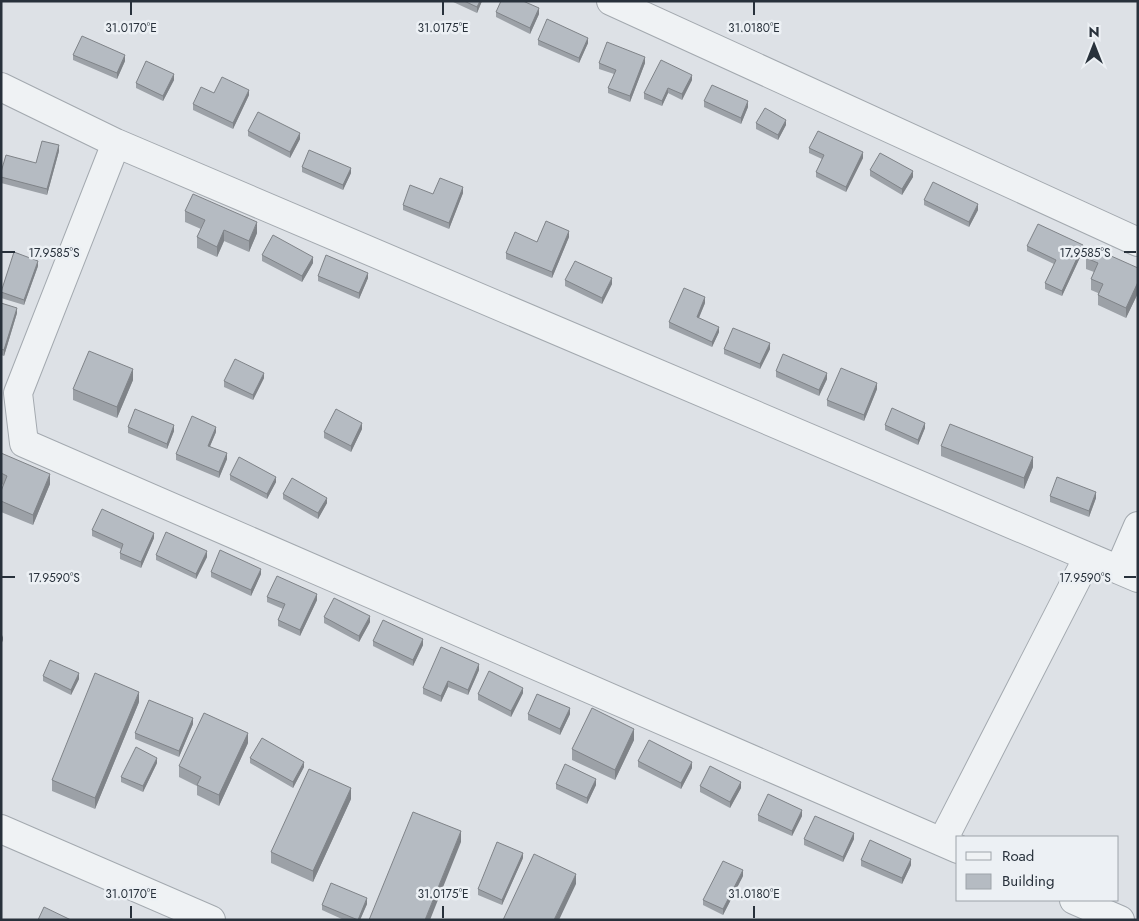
<svg xmlns="http://www.w3.org/2000/svg" width="1139" height="921" viewBox="0 0 1139 921" font-family="Jost,sans-serif">
<style>
.lines{fill:none;stroke-linecap:round;stroke-linejoin:round}
.minor-casing{stroke:#a3a9af;stroke-width:30}
.minor{stroke:#eff2f4;stroke-width:28}
.wall{fill:#9ca1a7}
.shaded-wall{fill:#7f8388}
.building{fill:#b5bbc2;stroke:#7f8388}
.ticks{fill:none;stroke:#28313b;stroke-width:2}
.ticks-label{font-size:12px;text-anchor:middle;fill:#28313b;stroke:#ecf0f4;stroke-width:5;stroke-linejoin:round;paint-order:stroke}
</style>
<rect width="100%" height="100%" fill="#dde1e6"/>
<g class="lines">
<g class="minor-casing">
<path id="minor" d="M611,1l527,241
M1,87l115,56 1022,435
M116,143l-98,250 6,50 934,406
M1119,570l19,-44
M1,829l210,91
M942,842l146,-285
M1074,900l46,20"/>
</g>
<use href="#minor" class="minor"/>
</g>
<path class="wall" d="M451,1h31l-5,12z
M496,12l43,2 -9,20 -34,-17z
M538,40l50,3 -9,20 -41,-18z
M73,55l52,6 -8,18 -44,-19z
M599,63h46l-15,39 -22,-9v-5l6,-14 -15,-5z
M174,80l-11,21 -27,-13v-5z
M692,80l-10,20 -14,-7 -6,13 -18,-7v-6z
M214,93l35,2 -16,34 -40,-19v-6z
M704,101l44,6 -7,17 -37,-17z
M756,123l30,2 -8,15 -22,-11z
M248,131l52,8 -10,19 -42,-22z
M809,148l54,10 -17,34 -30,-15v-5l6,-13 -13,-6z
M59,151l-12,44 -46,-12v-11l35,-9z
M302,167l49,6 -8,17 -41,-18z
M870,170l43,7 -11,18 -32,-19z
M463,193l-14,36 -46,-19v-5l30,-11z
M924,200l54,10 -9,17 -45,-22z
M185,211l72,22 -8,19 -25,-11 -7,16 -20,-9v-11l4,-8 -16,-7z
M569,237l-17,41 -46,-19v-6l31,-11z
M1027,246l56,5 -21,45 -17,-7v-6l9,-19 -27,-13z
M262,255l51,8 -11,19 -40,-21z
M1086,258l52,10v25l-12,25 -28,-13v-12l-7,-3v-11l3,-7 -8,-3z
M38,266l-14,39 -23,-7v-8z
M318,276l50,2 -9,21 -41,-18z
M565,280l47,4 -10,20 -37,-18z
M1,303l16,10 -13,43 -3,-1z
M705,303l-6,15 20,14 -7,15 -43,-19v-6z
M724,349h46l-10,20 -36,-15z
M776,371l51,8 -8,17 -43,-19z
M264,378l-11,22 -29,-13v-6z
M133,380l-16,38 -44,-18v-11z
M877,389l-13,32 -37,-15v-6z
M885,425l40,3 -7,17 -33,-15z
M128,427l46,4 -7,18 -39,-16z
M362,429l-11,23 -27,-14v-6z
M216,432l-6,14 17,13 -8,19 -43,-18v-6z
M941,446l92,21 -9,22 -83,-33z
M1,453l49,31 -17,41 -32,-13v-21l3,-6 -3,-1z
M230,475l46,7 -9,17 -37,-19z
M283,494l44,9 -9,16 -35,-20z
M1050,496l46,2 -7,19 -39,-15z
M92,530l62,8 -13,30 -21,-9v-6l1,-4 -29,-13z
M156,555l51,2 -11,22 -40,-19z
M211,572l50,2 -10,22 -40,-19z
M267,597l50,3 -17,36 -22,-10v-6l5,-11 -16,-7z
M324,617l46,5 -11,20 -35,-19z
M373,641l50,4 -10,21 -40,-20z
M479,670l-11,25 -20,-8 -7,15 -18,-8v-6z
M43,676l36,3 -8,16 -28,-14z
M523,693l-12,24 -33,-17v-6z
M139,702l-44,107 -43,-18v-11z
M528,714h42l-10,21 -32,-15z
M193,724l-14,33 -44,-18v-6z
M634,740l-19,40 -43,-20v-11z
M248,743l-29,63 -22,-11v-9l-18,-9v-11z
M250,758l54,9 -11,21 -43,-25z
M638,761l54,7 -11,21 -43,-22z
M157,763l-14,29 -22,-10v-5z
M556,784l40,1 -9,19 -31,-15z
M700,786l41,2 -11,20 -30,-16z
M351,799l-38,83 -42,-19v-11z
M758,815l44,1 -10,20 -34,-15z
M804,839h50l-11,23 -39,-17z
M523,858l-21,47 -24,-10v-6z
M861,860l50,5 -9,19 -41,-18z
M743,876l-20,39 -20,-10v-5z
M367,904l-7,16h-16l-22,-10v-5z"/>
<path class="shaded-wall" d="M480,1h2l-5,12v-6z
M539,8v6l-9,20v-6z
M588,38v5l-9,20v-5z
M125,55v6l-8,18v-6z
M645,57v6l-15,39v-6z
M174,74v6l-11,21v-5z
M692,75v5l-10,20v-6z
M668,88v5l-6,13v-5z
M249,90v5l-16,34v-6z
M748,101v6l-7,17v-6z
M786,120v5l-8,15v-5z
M300,133v6l-10,19v-6z
M59,145v6l-12,44v-6z
M863,152v6l-17,34v-5z
M351,168v5l-8,17v-5z
M913,171v6l-11,18v-6z
M463,187v6l-14,36v-6z
M978,204v6l-9,17v-5z
M257,222v11l-8,19v-11z
M224,230v11l-7,16v-10z
M569,231v6l-17,41v-6z
M1083,245v6l-21,45v-5z
M313,257v6l-11,19v-6z
M38,261v5l-14,39v-5z
M368,273v5l-9,21v-6z
M612,278v6l-10,20v-6z
M1138,282v11l-12,25v-10z
M705,297v6l-8,19v-5z
M17,308v5l-13,43v-6z
M719,327v5l-7,15v-5z
M770,343v6l-10,20v-5z
M133,369v11l-16,38v-11z
M264,373v5l-11,22v-5z
M827,373v6l-8,17v-6z
M877,383v6l-13,32v-6z
M362,423v6l-11,23v-6z
M925,423v5l-7,17v-5z
M174,425v6l-7,18v-5z
M216,427v5l-8,19v-5z
M227,453v6l-8,19v-6z
M1033,457v10l-9,22v-11z
M50,474v10l-17,41v-10z
M276,477v5l-9,17v-5z
M1096,492v6l-7,19v-6z
M327,498v5l-9,16v-6z
M154,533v5l-13,30v-6z
M207,551v6l-11,22v-5z
M261,569v5l-10,22v-6z
M317,594v6l-17,36v-6z
M370,616v6l-11,20v-6z
M3,635v5l-2,5v-5z
M423,639v6l-10,21v-6z
M479,664v6l-11,25v-5z
M79,673v6l-8,16v-5z
M448,681v6l-7,15v-6z
M523,688v5l-12,24v-6z
M139,692v10l-44,107v-11z
M570,708v6l-10,21v-6z
M193,718v6l-14,33v-6z
M634,729v11l-19,40v-10z
M248,733v10l-29,63v-11z
M157,758v5l-14,29v-6z
M304,762v5l-11,21v-6z
M692,762v6l-11,21v-6z
M596,779v6l-9,19v-6z
M741,782v6l-11,20v-6z
M351,788v11l-38,83v-11z
M802,810v6l-10,20v-5z
M461,831v11l-31,78h-5z
M854,833v6l-11,23v-5z
M523,853v5l-21,47v-5z
M911,859v6l-9,19v-6z
M743,870v6l-20,39v-6z
M576,874v10l-17,36h-5z
M367,898v6l-7,16h-2z"/>
<path class="building" d="M464,1h16l-3,6z
M501,1h22l16,7 -9,20 -34,-16z
M547,19l41,19 -9,20 -41,-18z
M82,36l43,19 -8,18 -44,-18z
M607,42l38,15 -15,39 -22,-8 8,-18 -17,-7z
M661,60l31,15 -10,19 -14,-6 -6,13 -18,-8z
M146,61l28,13 -11,22 -27,-13z
M222,77l27,13 -16,33 -40,-19 8,-17 13,6z
M712,85l36,16 -7,17 -37,-17z
M765,108l21,12 -8,15 -22,-12z
M258,112l42,21 -10,19 -42,-21z
M818,131l45,21 -17,35 -30,-15 8,-17 -15,-7z
M42,141l17,4 -12,44 -46,-12v-5l5,-17 30,8z
M309,150l42,18 -8,17 -41,-18z
M880,153l33,18 -11,18 -32,-19z
M440,178l23,9 -14,36 -46,-18 7,-20 23,9z
M933,182l45,22 -9,18 -45,-22z
M193,194l64,28 -8,19 -25,-11 -7,17 -20,-10 8,-17 -20,-9z
M546,221l23,10 -17,41 -46,-19 9,-21 22,10z
M1038,224l45,21 -21,46 -17,-8 11,-23 -29,-14z
M273,235l40,22 -11,19 -40,-21z
M1091,247l47,21v14l-12,26 -28,-13 5,-11 -12,-5 7,-16 -12,-5z
M14,252l24,9 -14,39 -23,-8z
M326,255l42,18 -9,20 -41,-17z
M575,261l37,17 -10,20 -37,-18z
M684,288l21,9 -8,20 22,10 -7,15 -43,-20z
M1,303l16,5 -13,42 -3,-1z
M733,328l37,15 -10,21 -36,-15z
M89,351l44,18 -16,38 -44,-18z
M783,354l44,19 -8,17 -43,-19z
M235,359l29,14 -11,22 -29,-14z
M841,368l36,15 -13,32 -37,-15z
M892,408l33,15 -7,17 -33,-15z
M135,409l39,16 -7,19 -39,-17z
M336,409l26,14 -11,23 -27,-14z
M192,416l24,11 -8,19 19,7 -8,19 -43,-18z
M950,424l83,33 -9,21 -83,-32z
M1,453l49,21 -17,41 -32,-14v-10l6,-15 -6,-3z
M239,457l37,20 -9,17 -37,-19z
M1057,477l39,15 -7,19 -39,-15z
M292,478l35,20 -9,15 -35,-19z
M102,509l52,24 -13,29 -21,-9 3,-9 -31,-14z
M166,532l41,19 -11,23 -40,-19z
M220,550l41,19 -10,21 -40,-18z
M277,576l40,18 -17,36 -22,-10 7,-16 -18,-7z
M334,598l36,18 -11,20 -35,-19z
M383,620l40,19 -10,21 -40,-19z
M441,647l38,17 -11,26 -20,-9 -7,15 -18,-8z
M50,660l29,13 -8,17 -28,-14z
M489,671l34,17 -12,23 -33,-17z
M95,673l44,19 -44,106 -43,-18z
M537,694l33,14 -10,21 -32,-15z
M149,700l44,18 -14,33 -44,-18z
M592,708l42,21 -19,41 -43,-21z
M204,713l44,20 -29,62 -22,-10 4,-8 -22,-11z
M262,738l42,24 -11,20 -43,-24z
M649,740l43,22 -11,21 -43,-22z
M136,747l21,11 -14,28 -22,-9z
M565,764l31,15 -9,19 -31,-14z
M710,766l31,16 -11,20 -30,-16z
M309,769l42,19 -38,83 -42,-19z
M768,794l34,16 -10,21 -34,-16z
M413,812l48,19 -36,89h-56z
M815,816l39,17 -11,24 -39,-18z
M870,840l41,19 -9,19 -41,-18z
M497,842l26,11 -21,47 -24,-11z
M534,854l42,20 -22,46h-51z
M723,861l20,9 -20,39 -20,-9z
M331,883l36,15 -9,22 -36,-15z
M44,907l27,13h-33z"/>
<path class="ticks" d="M131,2v13M443,2v13M754,2v13M2,252h13M1124,252h12M2,577h13M1124,577h12M131,906v12M443,906v12M754,906v12"/>
<g class="ticks-label">
<text x="131" y="32">31.0170°E</text>
<text x="443" y="32">31.0175°E</text>
<text x="754" y="32">31.0180°E</text>
<text x="54" y="257">17.9585°S</text>
<text x="1085" y="257">17.9585°S</text>
<text x="54" y="582">17.9590°S</text>
<text x="1085" y="582">17.9590°S</text>
<text x="131" y="898">31.0170°E</text>
<text x="443" y="898">31.0175°E</text>
<text x="754" y="898">31.0180°E</text>
</g>
<rect width="1139" height="921" fill="none" stroke="#28313b" stroke-width="5"/>
<rect x="956" y="836" width="162" height="65" fill="#ecf0f4" stroke="#9ea4aa"/>
<rect x="966" y="852" width="25" height="8" fill="#eff2f4" stroke="#9ea4aa"/>
<text x="1002" y="861" font-size="15" fill="#28313b">Road</text>
<rect x="966" y="874" width="25" height="15" fill="#b5bbc2" stroke="#9ea4aa"/>
<text x="1002" y="886" font-size="15" fill="#28313b">Building</text>
<g transform="translate(1094 45)" stroke="#ecf0f4" stroke-width="4" paint-order="stroke">
<path d="M0-4L9 19L0 12L-9 19Z" fill="#28313b"/>
<text y="-8" font-size="14" font-weight="bold" text-anchor="middle" fill="#28313b">N</text>
</g>
</svg>
